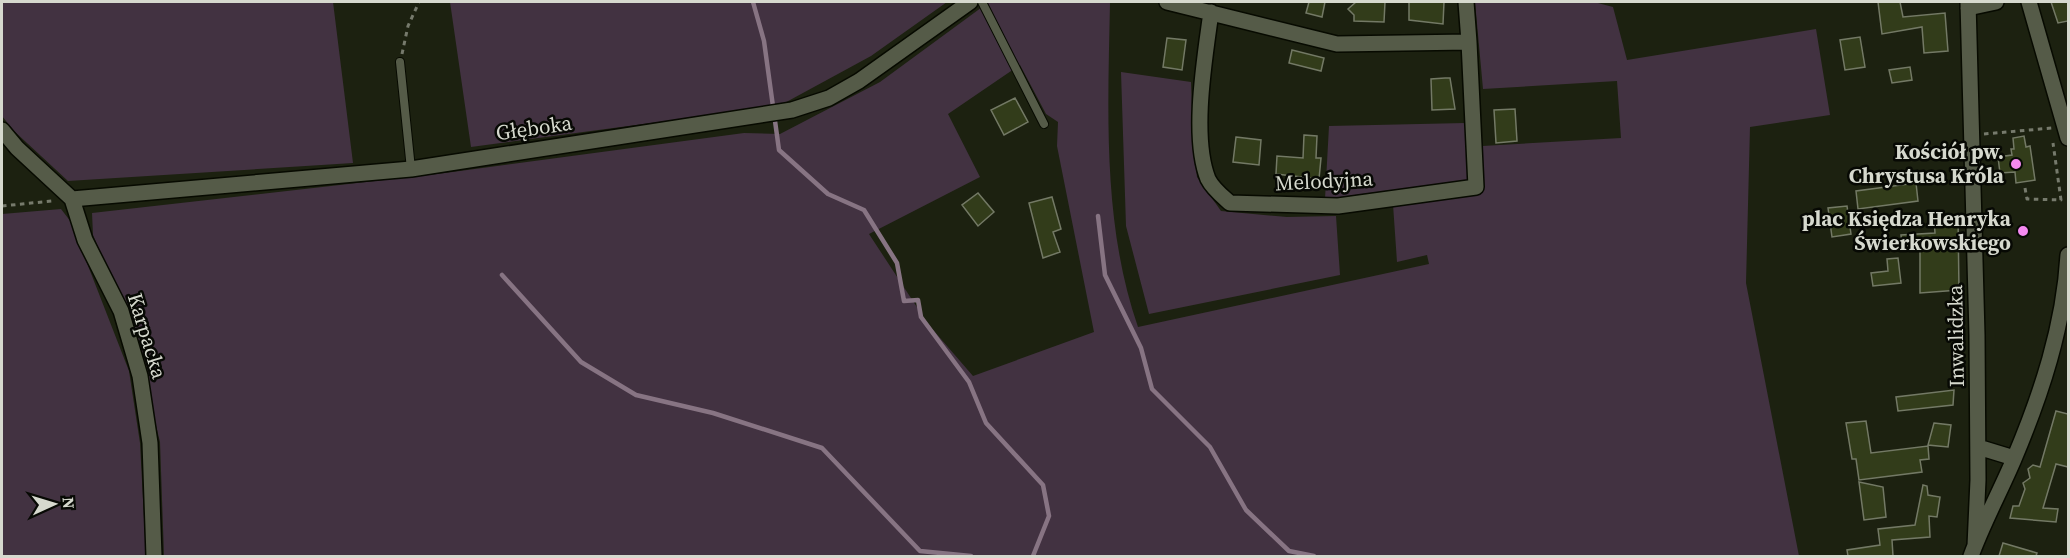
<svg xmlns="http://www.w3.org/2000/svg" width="2070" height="558" viewBox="0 0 2070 558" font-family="'Source Serif 4',serif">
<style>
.green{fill:#423241;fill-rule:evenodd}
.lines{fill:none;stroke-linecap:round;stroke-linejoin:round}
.stream{stroke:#877483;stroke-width:4.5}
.building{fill:#323c1a;stroke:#737965;stroke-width:1.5}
.service-casing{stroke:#070a00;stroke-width:10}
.minor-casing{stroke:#070a00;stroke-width:18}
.path{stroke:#767a6c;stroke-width:3;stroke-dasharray:4.5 4.5;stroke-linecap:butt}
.service{stroke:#555b48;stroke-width:8}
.minor{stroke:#555b48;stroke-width:15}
.poi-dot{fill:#f489f0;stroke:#070904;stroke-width:2}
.labels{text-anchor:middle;stroke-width:5;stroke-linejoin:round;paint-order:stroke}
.street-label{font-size:21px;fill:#d6d9ce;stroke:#070904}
.poi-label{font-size:21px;font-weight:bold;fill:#d6d9ce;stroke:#070904;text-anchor:end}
</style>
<rect width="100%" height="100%" fill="#1c2110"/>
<path class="green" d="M2,2h331l20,161 -285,18 -54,-50 -12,-15z
M450,2h497l-76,54 -92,50 -308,41z
M989,2h121c-2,108 -8,221 28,325l291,-63 -2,-9 -30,7 -5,-72 -67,9 4,-73 136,-3v24l156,-9 -4,-57 -134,8 -8,-87h119l19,5 14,53 189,-31 14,86 -80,12 -4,156 53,273h-1635l-4,-114 -29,-118 -38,-89 -1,-22 353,-40 299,-40 36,1 100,-52zM1020,65l26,49 12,8 -1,24 37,186 -121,44 -45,-52 -59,-90 111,-57 -32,-63z
M1121,72l70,10 2,60 4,35 24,34 66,6 49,-1 4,59 -191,39 -23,-88z
M61,209l10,13 58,149 11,72 6,113h-144v-342z"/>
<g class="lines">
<path class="stream" d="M753,2l11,39 15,109 49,44 36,16 33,53 7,38 14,-1 3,17 48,65 17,41 57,62 6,31 -16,40
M1098,216l7,59 36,73 11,41 58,58 36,63 43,41 25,5
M502,275l79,87 55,33 77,18 109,35 98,103 51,5"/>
</g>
<path class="building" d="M1309,2h16l-3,15 -16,-4z
M1356,2h29l-1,20 -30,-1v-6l-6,-6z
M1409,2h35l-1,22 -34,-4z
M1878,2h22l3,15 42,-4 3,38 -24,2 -2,-26 -40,7z
M2051,2h17v19l-10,2z
M1860,37l5,30 -20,3 -5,-30z
M1167,38l19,2 -4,30 -19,-3z
M1292,50l32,8 -3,13 -32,-8z
M1910,67l2,13 -20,3 -3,-13z
M1445,78h5l5,31 -23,1 -1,-31z
M1015,98l13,24 -24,13 -13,-25z
M1515,109l2,32 -21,2 -2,-33z
M1304,135l13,1 -1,22h5l-2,21 -43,-5 1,-18 26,2z
M2024,136l2,11 4,-1 5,34 -19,3 -1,-11 -15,1 -2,-16 14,-2 -1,-6h3l-1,-11z
M1236,137l25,3 -2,25 -26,-3z
M1916,183l2,18 -60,8 -2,-18z
M978,193l16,19 -16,14 -16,-21z
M1052,197l9,32 -8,3 7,20 -17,6 -14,-55z
M1847,206l4,28 -19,3 -4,-29z
M1958,217l1,73 -39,3v-48l-18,1 -1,-11 34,-2 -1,-14z
M1898,258l3,25 -28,3 -2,-13 17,-2 -1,-12z
M1954,390l-1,15 -55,6 -2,-14z
M2056,411l12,3v53l-12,-3 -13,44 15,1 -2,13 -46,-4 3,-12h6l6,-17 -2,-6 7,-5 -2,-9 5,-4 7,2z
M1866,421l5,32 57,-7 1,13 -9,1 2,12 -63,8 -3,-21h-4l-6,-36z
M1934,423l17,2 -3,22 -20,-2z
M1859,482l24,5 3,30 -22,3z
M1923,485l4,1 1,9 12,2 -3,20 -8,-1 1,21 -38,3 1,16h-45l-1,-6 33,-5 -2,-16 37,-4z
M2003,543l34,10 -1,3h-37z"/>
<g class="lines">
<g class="service-casing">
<path id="service" d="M982,2l62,122
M400,62l11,107"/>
</g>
<g class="minor-casing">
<path id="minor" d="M1167,2l170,42 132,-2 7,145 -138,19 -108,-3c-8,-7 -17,-14 -22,-24 -17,-43 -3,-122 3,-167
M1466,2l3,40
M1968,2l9,333 1,145 -3,66
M2029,2l39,136
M1968,8l28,-6
M2,130l15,18 55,51 13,41 36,71 19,65 10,67 4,113
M72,199l339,-30 381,-59 37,-12 30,-17 111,-79
M1978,447l36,11
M1971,556c12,-33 29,-64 43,-97 27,-64 50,-133 54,-204"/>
</g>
<path class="path" d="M402,54l6,-28 11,-24
M1984,134l68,-6
M2025,188l2,11 34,1 -8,-57
M2,206l50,-5"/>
<use href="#service" class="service"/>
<use href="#minor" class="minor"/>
</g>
<g class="poi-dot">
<circle cx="2016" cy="164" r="6"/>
<circle cx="2023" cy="231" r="6"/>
</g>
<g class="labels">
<g class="street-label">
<text transform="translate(534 128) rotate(-8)" y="7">Głęboka</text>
<text transform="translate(1324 181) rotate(-3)" y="7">Melodyjna</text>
<text transform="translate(147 336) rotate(73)" y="7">Karpacka</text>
<text transform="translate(1956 336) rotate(-91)" y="7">Inwalidzka</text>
</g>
<g class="poi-label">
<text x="2004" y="159">Kościół pw.<tspan x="2004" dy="24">Chrystusa Króla</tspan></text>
<text x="2011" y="226">plac Księdza Henryka<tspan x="2011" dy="24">Świerkowskiego</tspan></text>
</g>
</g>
<rect width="2070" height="558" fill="none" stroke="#d6d9ce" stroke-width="6"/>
<g transform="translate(54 504) rotate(86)" stroke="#070904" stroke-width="4.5" paint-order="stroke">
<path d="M0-4.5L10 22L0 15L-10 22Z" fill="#d6d9ce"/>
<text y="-9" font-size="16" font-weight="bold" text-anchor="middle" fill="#d6d9ce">N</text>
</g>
</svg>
